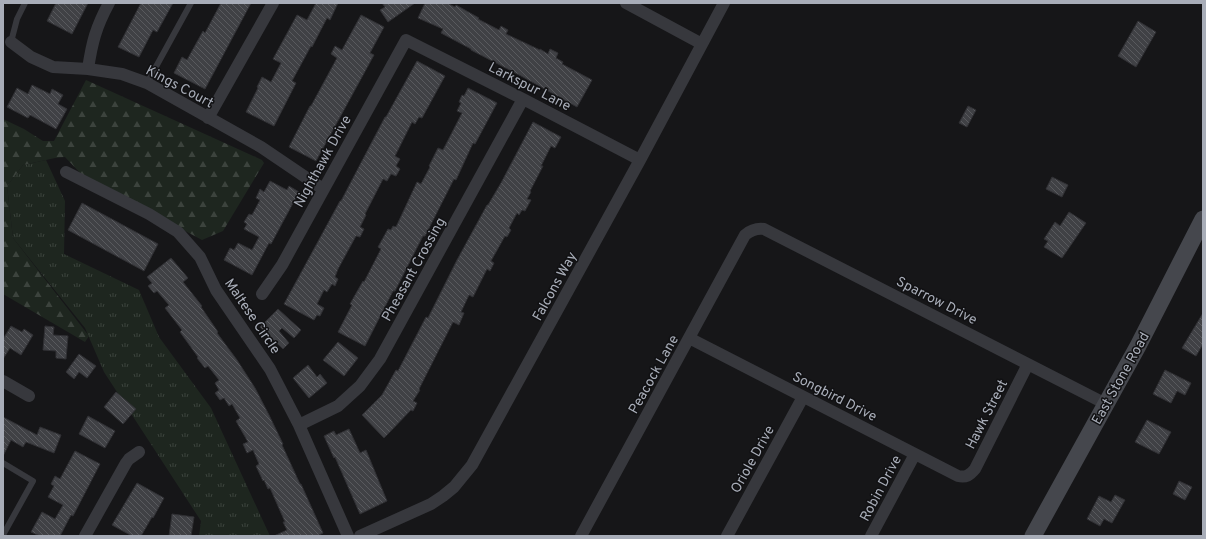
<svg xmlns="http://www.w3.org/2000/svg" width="1206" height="539" viewBox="0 0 1206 539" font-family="Overpass,sans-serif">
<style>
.grass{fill:url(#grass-tufts)}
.forest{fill:url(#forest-firs)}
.building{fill:url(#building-back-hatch);stroke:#303034}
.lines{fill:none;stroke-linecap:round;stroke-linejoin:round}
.lane{stroke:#37383d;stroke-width:6}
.street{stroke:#37383d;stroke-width:12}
.secondary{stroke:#45474d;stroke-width:17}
.labels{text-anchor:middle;stroke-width:3;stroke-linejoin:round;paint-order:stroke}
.street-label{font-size:14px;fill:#a8adb8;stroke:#111113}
</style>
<defs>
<pattern id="grass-tufts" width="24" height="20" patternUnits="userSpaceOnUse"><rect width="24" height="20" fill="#1e261f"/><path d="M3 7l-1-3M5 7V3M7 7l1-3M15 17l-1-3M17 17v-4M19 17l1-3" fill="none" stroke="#3c433d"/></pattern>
<pattern id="forest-firs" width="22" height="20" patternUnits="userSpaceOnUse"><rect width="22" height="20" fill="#1e261f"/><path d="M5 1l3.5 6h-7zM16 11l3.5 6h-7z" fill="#3c433d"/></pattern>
<pattern id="building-back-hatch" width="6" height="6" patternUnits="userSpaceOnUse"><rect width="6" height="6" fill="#404145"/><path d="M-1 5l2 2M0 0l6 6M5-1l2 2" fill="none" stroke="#595a5e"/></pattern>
</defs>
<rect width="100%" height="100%" fill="#161618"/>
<path class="grass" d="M46,160l19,41 -1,53 75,36 20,47 52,71 59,128h-71l2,-15 -97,-149 -19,-44 -72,-90 -6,-52 16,-21z"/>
<path class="forest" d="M86,80l176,80 2,3 -41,68 -21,9 -119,-64 -18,-19 -10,1 -32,7 -16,21 6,52 76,98 -4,6 -82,-48v-175l21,10 19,12h11z"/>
<path class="building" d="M56,3h32l-16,31 -25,-13z
M141,3h32l-16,29 -4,-2 -14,27 -21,-10z
M221,3h30l-46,86 -31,-16 8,-16 5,3 16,-29 2,2z
M316,3h22l-8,17 -3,-2 -15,29 -1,-1 -19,35 4,2 -22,43 -28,-14 12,-24 -1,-1 5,-10 9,5 10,-19 -8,-4 24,-44 10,5z
M382,3h33l-27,19 -8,-12 5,-3z
M425,3h22l8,4 1,-2 23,13 -1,1 21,11 2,-4 7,4 -2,4 34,16v-1l8,5 2,-5 8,4 -2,5 7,4 -1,2 30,16 -15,27 -54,-30 -52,-27v-1l-30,-16 2,-4 -25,-11z
M361,15l23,12 -14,26 4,2 -58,106 -27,-14 21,-41h1l26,-48 -6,-4 4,-8 7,4z
M1138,21l18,11 -20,35 -18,-11z
M417,61l28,15 -23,42 -3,-1 -4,7 -3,-2 -17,34 5,3 -4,7 4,3 -4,7 -5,-2 -4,7 -4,-2 -18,35 1,1 -6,12 4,2 -4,8 -4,-1 -18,33 -3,8 3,2 -3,7 -3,-2 -5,8 -3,-2 -7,14 7,4 -4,8 -3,-1 -3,5 -30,-16 56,-103h1l44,-84h1z
M32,85l18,9 2,-5 11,6 -5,9 9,5 -11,20 -26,-14 -2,3 -21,-11 10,-19 11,6z
M468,88l29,15 -22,41 -2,-1 -17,37 -2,-1 -29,57h-2l-28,55h-2l-28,55 -27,-14 14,-27 -2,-1 13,-23 1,1 17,-33 -3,-2 10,-18 3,1 2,-4 3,1 21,-45 4,2 9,-17 -1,-1 9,-18 5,2 19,-37 -5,-2 4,-8 -2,-1 3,-7 2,1z
M968,106l8,4 -9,17 -8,-4z
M533,122l28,15 -6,11 -4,-2 -10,20h2l-13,25 1,1 -4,7 4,1 -6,11 -3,-1 -3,5 -2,-2 -8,15 2,2 -4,7 -2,-1 -14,25 3,2 -4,8 -3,-2 -14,28 -4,-2 -8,17 3,1 -5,12 -6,-3 -34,67 1,1 -7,11 4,2 -4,8 -2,-1 -27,28 -22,-23 20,-20 14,-25 2,1 28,-54 2,1 29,-58 30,-55h1l13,-22z
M1052,177l16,8 -6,12 -16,-8z
M270,181l17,9 2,-4 10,6 -28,52 -2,-1 -17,32 -28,-15 6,-12 4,2 4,-7 14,7 7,-13 -15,-8 3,-5 -3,-2 5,-8 3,1 8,-15 -4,-2 4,-9 4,3z
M82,203l76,41 -14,27 -76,-41z
M1069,212l17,11 -24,35 -18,-11 4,-6 -4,-2 11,-17 5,4z
M171,258l17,20 -5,4 19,24 -1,1 17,25 -1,1 20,27 18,28 14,27 14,29 -1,1 18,39h1l22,49 -6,3h-43l13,-6 -4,-8h2l-15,-34 -2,1 -4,-9 -1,1 -7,-15 3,-2 -6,-14 -6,3 -4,-9 5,-2 -12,-21 4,-3 -8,-14 -3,2 -5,-8 -4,2 -5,-7 4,-3 -4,-7 4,-3 -11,-14 -3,2 -8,-10 1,-1 -18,-25 2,-2 -17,-22 4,-3 -12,-14 -3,2 -6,-7 4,-3 -5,-6z
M278,309l23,21 -7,8 -12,-10 -3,3 10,12 -6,6 -23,-22z
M1203,313v31l-7,12 -14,-8z
M11,326l11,6 2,-3 9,6 -12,20 -11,-7 -7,11v-20z
M45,326l9,1 -1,8 15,1 -2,23 -10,-1v-7l-13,-1z
M338,342l20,16 -14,18 -21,-16z
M79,354l17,12 -9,12 -8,-6 -5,7 -8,-7z
M308,365l9,12 3,-3 7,9 -18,15 -16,-20z
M1165,370l26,13 -6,12 -8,-4 -6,12 -18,-9z
M116,392l20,17 -13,15 -19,-17z
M88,416l27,15 -10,17 -26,-14z
M3,417l34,18 3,-8 21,8 -7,18 -28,-11 -3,5 -12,-7 -8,16z
M1147,420l24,12 -12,22 -24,-12z
M349,429l11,24 6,-3 21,51 -27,13 -25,-57 -1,1 -10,-22 10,-5 2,4z
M75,451l25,13 -27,52 -2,-1 -11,21h-20l-9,-4 11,-20 13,7 8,-14 -15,-8 6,-11 -3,-2 4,-8 5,3z
M1179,481l13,6 -7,13 -12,-6z
M137,483l27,15 -11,20 -1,-1 -11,19h-9l-20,-11z
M1115,495l10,5 -13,23 -8,-4 -4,7 -13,-7 12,-23 12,6z
M172,514l22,3 -3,19h-22z"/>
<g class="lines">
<path class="lane" d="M11,42l6,-23 8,-16
M147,83l44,-80
M3,463l30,18 -30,54"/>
<path class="street" d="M626,3l76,41
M11,42l20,15 22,10 35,2 34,5 25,9 114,64 62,42
M88,69c4,-27 8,-42 21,-66
M208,118l65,-115
M66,172l83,42 29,18 22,25 16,33 54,79 29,56 49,111
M262,294l20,-29 124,-225 117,59 117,61
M689,338l269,138c8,2 12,-1 17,-7l53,-105
M3,381l26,15
M299,425l39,-19 22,-20 20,-27 143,-260
M85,536l41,-73 3,-4 10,-7
M360,536l71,-32 12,-8 11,-9 18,-22 168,-305 84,-157
M581,536l164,-301c6,-5 11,-7 19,-6l342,175
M727,536l76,-139
M871,536l44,-82"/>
<path class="secondary" d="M1033,536l105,-190 65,-127"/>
</g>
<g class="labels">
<g class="street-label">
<text transform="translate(180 86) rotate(28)" y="5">Kings Court</text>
<text transform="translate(530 86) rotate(27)" y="5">Larkspur Lane</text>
<text transform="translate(322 161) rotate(-61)" y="5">Nighthawk Drive</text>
<text transform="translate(413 269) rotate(-61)" y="5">Pheasant Crossing</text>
<text transform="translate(554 286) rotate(-61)" y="5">Falcons Way</text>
<text transform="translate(937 300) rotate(27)" y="5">Sparrow Drive</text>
<text transform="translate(253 316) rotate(56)" y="5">Maltese Circle</text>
<text transform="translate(653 374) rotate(-61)" y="5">Peacock Lane</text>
<text transform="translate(1120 378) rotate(-61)" y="5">East Stone Road</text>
<text transform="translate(835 396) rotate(27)" y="5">Songbird Drive</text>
<text transform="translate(986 414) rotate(-63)" y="5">Hawk Street</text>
<text transform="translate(752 459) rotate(-61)" y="5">Oriole Drive</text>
<text transform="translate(880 488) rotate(-62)" y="5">Robin Drive</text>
</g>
</g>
<rect width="1206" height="539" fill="none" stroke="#a8adb8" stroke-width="8"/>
</svg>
